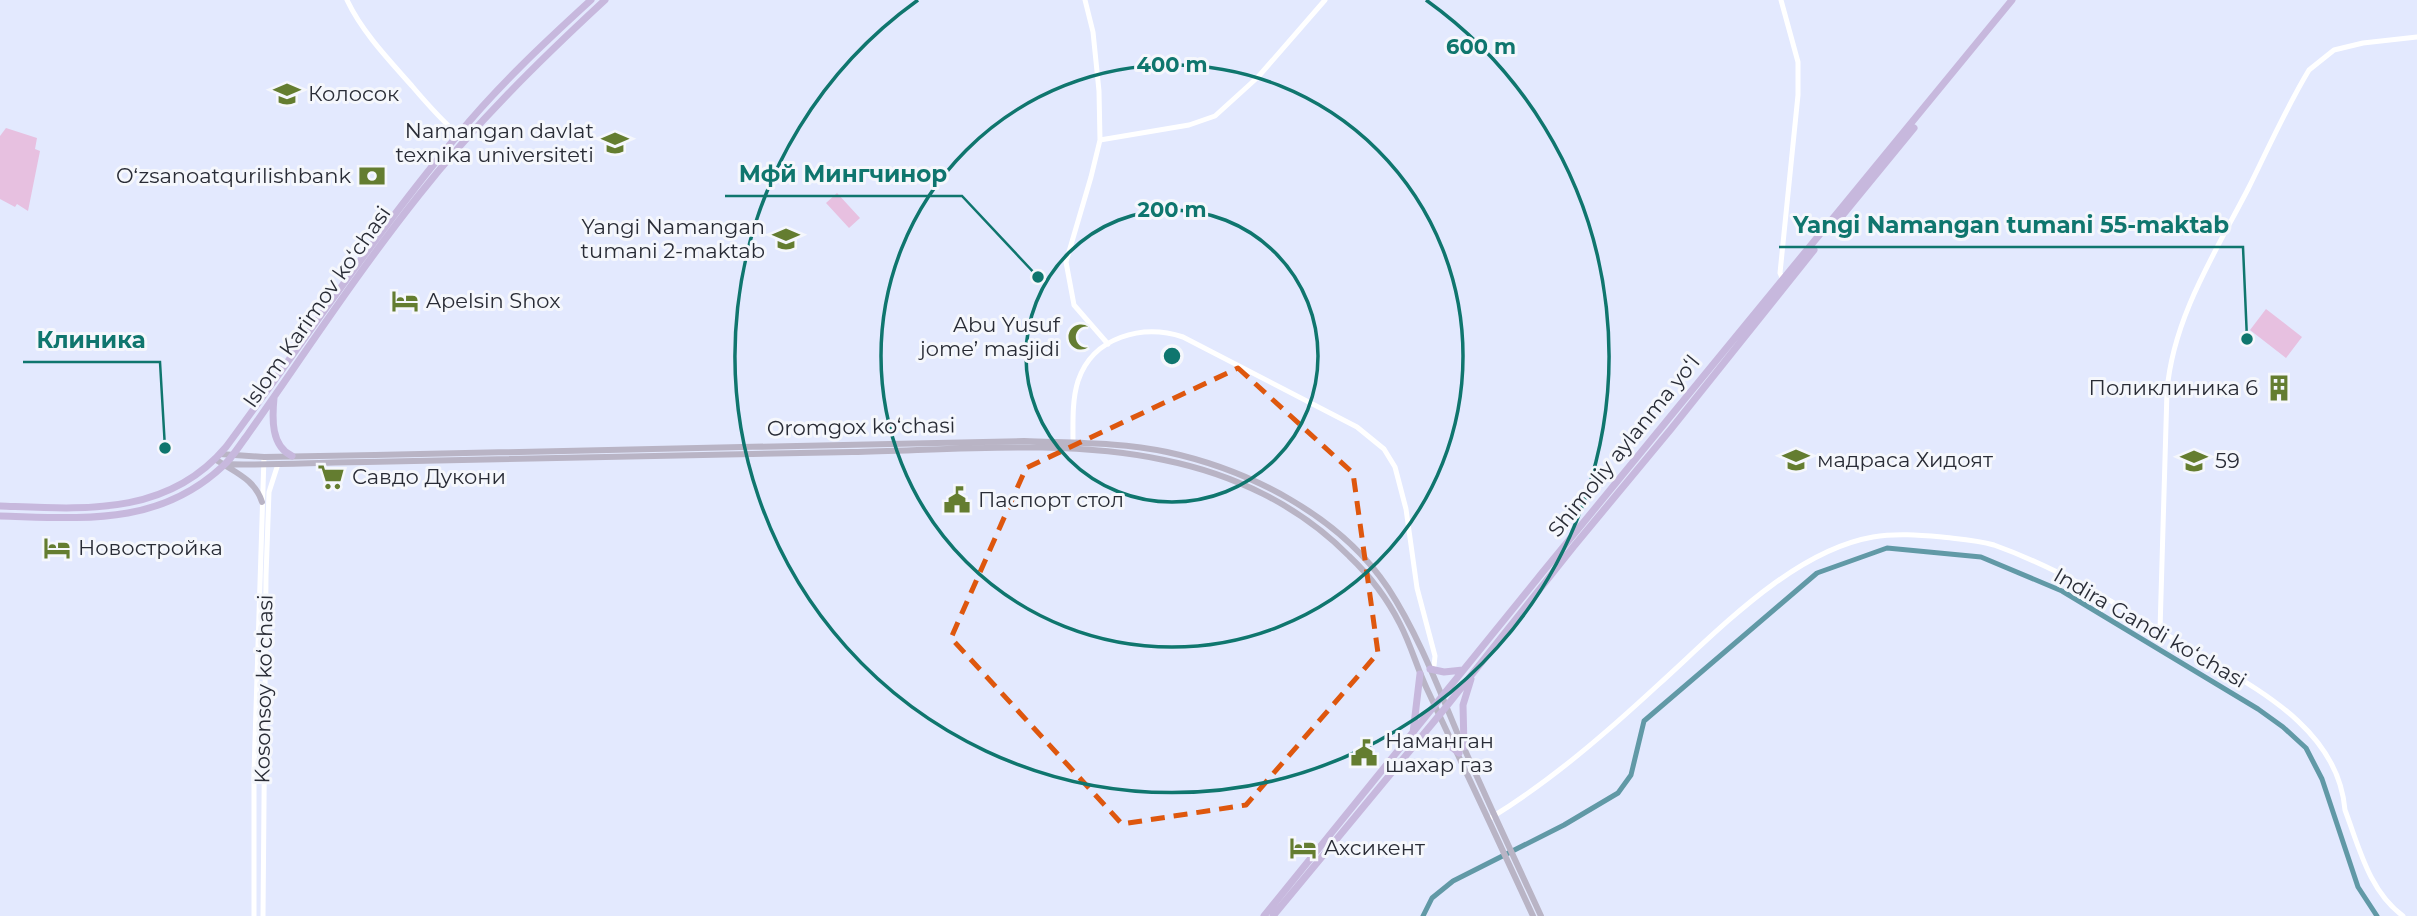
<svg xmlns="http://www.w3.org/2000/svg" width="2417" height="916" viewBox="0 0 2417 916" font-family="Montserrat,sans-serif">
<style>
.green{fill:#e7c0e0}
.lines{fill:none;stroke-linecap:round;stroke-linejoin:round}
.canal{stroke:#6199a6;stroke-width:5}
.tertiary{stroke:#fff;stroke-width:5}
.secondary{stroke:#b9b4c5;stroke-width:6}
.primary{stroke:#c7b8dd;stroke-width:7}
.marked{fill:none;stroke:#de570e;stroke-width:5;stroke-dasharray:14 9;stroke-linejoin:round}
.ring{fill:none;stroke:#0f766e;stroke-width:3.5}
.labels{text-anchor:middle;stroke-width:6;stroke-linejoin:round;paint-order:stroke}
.poi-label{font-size:21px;fill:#292c36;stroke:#f5f7fc;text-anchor:start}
.street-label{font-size:21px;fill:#292c36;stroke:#f5f7fc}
.centre{fill:#0f766e;stroke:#f5f7fc;stroke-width:3.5}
.ring-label{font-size:21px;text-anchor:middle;font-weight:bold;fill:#0f766e;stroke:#f5f7fc;stroke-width:6;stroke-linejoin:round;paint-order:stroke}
.leader{fill:none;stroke:#0f766e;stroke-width:2.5}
.callout-dot{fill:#0f766e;stroke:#f5f7fc;stroke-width:2.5}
.callout-label{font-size:23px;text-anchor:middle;font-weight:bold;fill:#0f766e;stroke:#f5f7fc;stroke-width:6;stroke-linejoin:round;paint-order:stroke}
</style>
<rect width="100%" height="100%" fill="#e3e9fe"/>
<path class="green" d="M6,128l31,10 -2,11 5,2 -12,60 -11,-7 -2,3 -15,-8v-63z
M837,193l23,25 -11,10 -23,-25z
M2266,309l36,28 -16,21 -36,-28z"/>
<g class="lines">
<path class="canal" d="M1423,916l9,-18 21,-17 111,-56 54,-32 13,-18 13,-54 173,-148 70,-25 94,9 81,34 196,118 25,18 23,21 16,31 36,108 19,29"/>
<path class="tertiary" d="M347,0c15,32 42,60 65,86 16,19 30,35 49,51
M1085,0l8,32 6,59 1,49 -9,37 -25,85 8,43 34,39
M1781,0l17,62v33l-18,178 3,7
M1100,140l89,-15 26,-9 43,-39 67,-77
M1073,441c0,-19 -1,-41 5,-60 15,-45 65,-57 105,-44l174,90 27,22 11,18 11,42 11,79 18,68 -1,10 -4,3
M2160,630l7,-239c6,-73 48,-138 81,-202 20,-40 38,-81 61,-119l25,-20 29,-7 54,-6
M1492,817c60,-37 114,-84 166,-132 59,-53 134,-134 215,-148 23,-4 46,-2 69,0 17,2 35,3 52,8 70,25 133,65 196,104 63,38 148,78 155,161 14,37 24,81 58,106
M254,916v-144l10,-315
M263,916l3,-340 3,-84 9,-28"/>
<path class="secondary" d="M220,454l44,3 111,-2 649,-14c48,2 96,1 143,11 83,18 173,64 221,136 30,46 50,99 71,149 27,60 54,119 82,179
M215,459c19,13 40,20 47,43
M225,464c47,2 94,-2 141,-2 162,-2 324,-6 486,-10 100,-2 214,-13 312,8 69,14 135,45 185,96 21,20 38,42 51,68 11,21 17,44 27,65 36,76 71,151 106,227"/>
<path class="primary" d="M1837,222l77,-94
M274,398c-2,21 -3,48 18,58
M0,506c83,3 167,11 226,-59 77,-104 148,-212 231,-311 40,-49 87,-93 134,-136
M0,516c81,2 158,11 223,-50 9,-8 16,-20 23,-29 57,-81 111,-164 173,-242 56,-71 120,-134 186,-195
M1430,669l14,3 19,-2
M1413,733l7,-59
M1416,742c19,-6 29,-1 43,11
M1464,747l-1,-42 8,-26
M1264,916l278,-343 470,-573
M1273,916l173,-209 128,-161 97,-117 143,-179"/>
</g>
<path class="marked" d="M1238,368l115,105 25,180 -132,152 -124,19 -171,-186 75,-170z"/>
<g class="ring">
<circle cx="1172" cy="356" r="146"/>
<circle cx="1172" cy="356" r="291"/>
<path d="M1426 0A437 437 0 1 1 918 0"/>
</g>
<defs>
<g id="school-bare" transform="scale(2.1)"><path d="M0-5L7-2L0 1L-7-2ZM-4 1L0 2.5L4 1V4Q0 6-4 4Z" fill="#647d30" stroke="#f5f7fc" stroke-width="2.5" paint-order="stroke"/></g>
<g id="university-bare" transform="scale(2.1)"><path d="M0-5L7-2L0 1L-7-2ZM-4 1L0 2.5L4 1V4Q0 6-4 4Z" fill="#647d30" stroke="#f5f7fc" stroke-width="2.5" paint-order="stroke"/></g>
<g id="bank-bare" transform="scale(2.1)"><path d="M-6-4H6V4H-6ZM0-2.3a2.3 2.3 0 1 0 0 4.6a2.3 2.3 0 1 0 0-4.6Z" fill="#647d30" stroke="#f5f7fc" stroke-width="2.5" paint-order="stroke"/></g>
<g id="hotel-bare" transform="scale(2.1)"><path d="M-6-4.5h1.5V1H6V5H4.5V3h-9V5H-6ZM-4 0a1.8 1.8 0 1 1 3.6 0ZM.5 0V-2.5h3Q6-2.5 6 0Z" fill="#647d30" stroke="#f5f7fc" stroke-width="2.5" paint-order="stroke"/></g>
<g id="mosque-bare" transform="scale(2.1)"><path d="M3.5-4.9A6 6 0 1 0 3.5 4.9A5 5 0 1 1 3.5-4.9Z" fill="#647d30" stroke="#f5f7fc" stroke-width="2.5" paint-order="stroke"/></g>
<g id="building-bare" transform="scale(2.1)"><path d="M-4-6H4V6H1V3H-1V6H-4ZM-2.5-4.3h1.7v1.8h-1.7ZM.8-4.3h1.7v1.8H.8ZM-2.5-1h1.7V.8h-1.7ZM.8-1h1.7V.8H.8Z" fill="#647d30" stroke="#f5f7fc" stroke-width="2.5" paint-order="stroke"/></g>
<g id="supermarket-bare" transform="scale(2.1)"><path d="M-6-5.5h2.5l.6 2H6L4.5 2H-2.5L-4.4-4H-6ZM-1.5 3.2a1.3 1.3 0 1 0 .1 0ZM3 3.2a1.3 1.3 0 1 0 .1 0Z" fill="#647d30" stroke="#f5f7fc" stroke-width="2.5" paint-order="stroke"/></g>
<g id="civic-bare" transform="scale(2.1)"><path d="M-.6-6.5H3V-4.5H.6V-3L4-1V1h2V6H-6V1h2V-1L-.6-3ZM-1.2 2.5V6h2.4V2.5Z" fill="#647d30" stroke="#f5f7fc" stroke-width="2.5" paint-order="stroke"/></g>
</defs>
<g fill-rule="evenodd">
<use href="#school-bare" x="287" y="94"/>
<use href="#university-bare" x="615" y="143"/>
<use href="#bank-bare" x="372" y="176"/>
<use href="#school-bare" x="786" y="239"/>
<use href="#hotel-bare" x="405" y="301"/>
<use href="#mosque-bare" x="1081" y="337"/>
<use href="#building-bare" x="2279" y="388"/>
<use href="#university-bare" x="1796" y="460"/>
<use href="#school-bare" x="2194" y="461"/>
<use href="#supermarket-bare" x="331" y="477"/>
<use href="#civic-bare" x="957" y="500"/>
<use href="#hotel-bare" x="57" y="548"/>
<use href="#civic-bare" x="1364" y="753"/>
<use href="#hotel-bare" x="1303" y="848"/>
</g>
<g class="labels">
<g class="poi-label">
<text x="308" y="101">Колосок</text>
<text x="594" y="138" text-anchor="end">Namangan davlat<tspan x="594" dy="24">texnika universiteti</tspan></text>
<text x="351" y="183" text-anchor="end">Oʻzsanoatqurilishbank</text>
<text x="765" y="234" text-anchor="end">Yangi Namangan<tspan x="765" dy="24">tumani 2-maktab</tspan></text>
<text x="426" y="308">Apelsin Shox</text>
<text x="1060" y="332" text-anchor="end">Abu Yusuf<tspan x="1060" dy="24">jome’ masjidi</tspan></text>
<text x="2258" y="395" text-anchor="end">Поликлиника 6</text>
<text x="1817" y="467">мадраса Хидоят</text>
<text x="2215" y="468">59</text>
<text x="352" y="484">Савдо Дукони</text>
<text x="978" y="507">Паспорт стол</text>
<text x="78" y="555">Новостройка</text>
<text x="1385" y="748">Наманган<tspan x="1385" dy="24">шахар газ</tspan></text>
<text x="1324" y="855">Ахсикент</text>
</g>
<g class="street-label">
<text transform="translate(317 307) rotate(-55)" y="7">Islom Karimov koʻchasi</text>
<text transform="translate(861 427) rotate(-1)" y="7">Oromgox ko‘chasi</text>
<text transform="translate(1624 446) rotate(-51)" y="7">Shimoliy aylanma yoʻl</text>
<text transform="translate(2150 628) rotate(30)" y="7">Indira Gandi koʻchasi</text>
<text transform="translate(264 689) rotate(-89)" y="7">Kosonsoy koʻchasi</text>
</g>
</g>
<circle cx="1172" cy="356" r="10" class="centre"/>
<g class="ring-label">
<text x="1481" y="54">600 m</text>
<text x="1172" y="72">400 m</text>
<text x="1172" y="217">200 m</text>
</g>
<path class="leader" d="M1038 277L962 196H725M2247 339L2243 247H1779M165 448L160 362H23"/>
<g class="callout-dot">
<circle cx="1038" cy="277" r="7"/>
<circle cx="2247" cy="339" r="7"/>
<circle cx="165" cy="448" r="7"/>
</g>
<g class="callout-label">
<text x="843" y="182">Мфй Мингчинор</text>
<text x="2011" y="233">Yangi Namangan tumani 55-maktab</text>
<text x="91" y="348">Клиника</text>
</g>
</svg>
